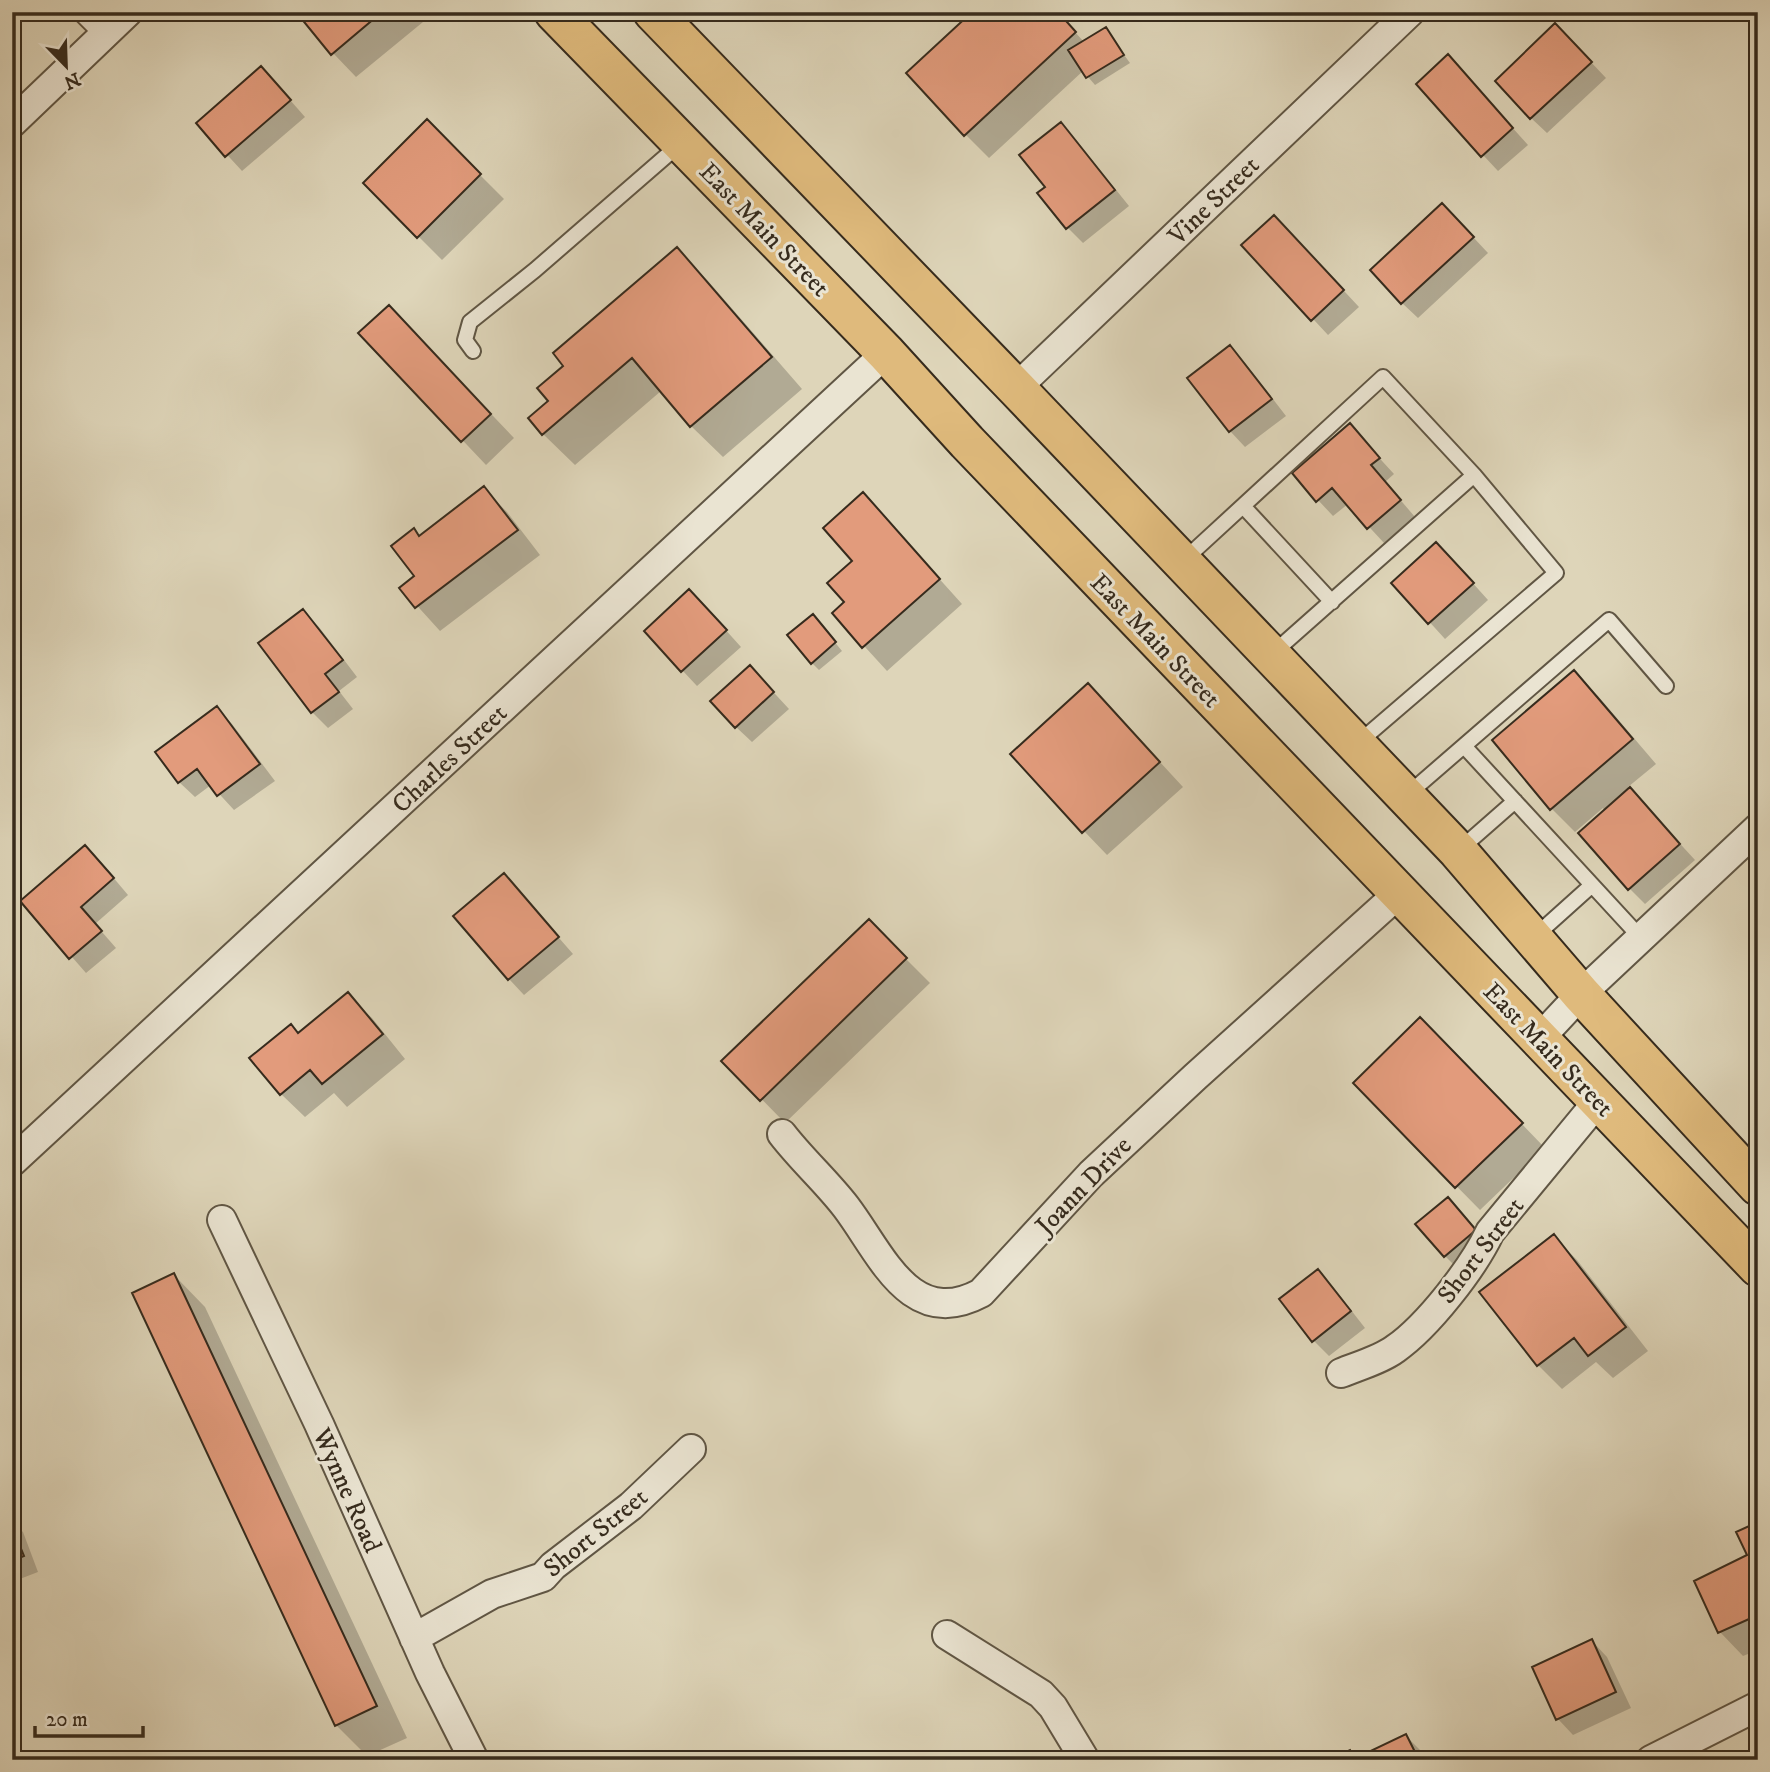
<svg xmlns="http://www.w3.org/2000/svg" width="1770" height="1772" viewBox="0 0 1770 1772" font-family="'IM FELL DW Pica',serif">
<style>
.shadow{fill:#0003}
.building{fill:#e29b7c;stroke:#362b1d;stroke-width:2}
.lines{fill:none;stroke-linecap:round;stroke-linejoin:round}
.service-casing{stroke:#605644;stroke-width:18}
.minor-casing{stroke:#605644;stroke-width:32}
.primary-casing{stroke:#362b1d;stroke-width:42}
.service{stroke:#eae4d2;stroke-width:14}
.minor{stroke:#eae4d2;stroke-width:28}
.primary{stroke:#dfba7c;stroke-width:38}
.labels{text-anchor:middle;stroke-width:6;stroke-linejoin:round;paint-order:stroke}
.street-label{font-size:26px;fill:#362b1d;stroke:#eae4d2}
</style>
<rect width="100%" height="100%" fill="#ded5b9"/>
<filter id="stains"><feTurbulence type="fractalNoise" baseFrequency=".00286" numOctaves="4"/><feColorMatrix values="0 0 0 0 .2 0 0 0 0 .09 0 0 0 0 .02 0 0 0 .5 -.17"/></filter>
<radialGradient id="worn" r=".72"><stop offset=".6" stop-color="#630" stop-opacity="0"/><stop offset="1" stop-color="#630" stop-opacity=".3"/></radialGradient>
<path class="shadow" d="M298,12h117l8,10 -67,55 -23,-24z
M1057,12l27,30 21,-13 25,34 -35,22 -12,-14 -94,87 -24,-24z
M1105,12h17l1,2 -9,8z
M1571,41l35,37 -59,55 -16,-15z
M1463,73l65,72 -30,26 -15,-16z
M276,84l29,33 -63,54 -44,-48z
M427,122l77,77 -62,61 -77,-77z
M1061,124l15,16 53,66 -46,37 -16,-16 -20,-39z
M1458,221l30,32 -70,65 -16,-15z
M1290,233l69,74 -31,28 -84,-90z
M677,250l31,31 94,108 -79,68 -32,-31 -30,-35 -86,74 -32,-31 8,-33 15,-35z
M412,331l102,107 -28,27 -125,-132z
M1230,347l15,16 41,53 -41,31 -15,-16z
M1350,426l44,48 -9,8 30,35 -31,26 -36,-39 -15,12 -15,-16z
M483,488l24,24 33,43 -100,76 -39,-43 15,-12 4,-39z
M863,494l99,110 -75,67 -53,-58 12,-11 9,-41z
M1452,560l36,40 -43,39 -51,-56z
M705,607l36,40 -44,39 -15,-16z
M303,611l16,16 38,50 -18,14 14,18 -25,19 -16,-16 -52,-68z
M820,624l22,27 -23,19 -7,-7z
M1574,673l24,23 58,68 -28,23 67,73 -50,44 -16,-16 -26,-80 -28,24 -24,-24z
M765,683l24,26 -37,33 -16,-15z
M217,708l15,16 43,57 -41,29 -23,-25 -16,12 -16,-15z
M1111,709l72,78 -76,68 -23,-24z
M101,863l27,32 -33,29 21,24 -30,25 -63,-72z
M504,875l69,79 -49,41 -15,-16z
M869,922l61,61 -145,140 -61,-62z
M348,995l24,23 33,41 -58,48 -13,-14 -29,24 -24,-23 18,-59z
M12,1000l6,7 -6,5z
M1444,1043l101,105 -65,62 -125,-127z
M1448,1199l42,47 -29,26 -16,-16z
M1554,1237l23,23 71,91 -35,27 -17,-16 -34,27 -24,-24 -56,-72z
M1318,1271l15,16 32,41 -36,28 -16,-16z
M174,1275l31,32 202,431 -40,18 -31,-31z
M12,1522l11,10 15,40 -26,10z
M1758,1524v126l-15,6 -23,-24 -24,-50 53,-26z
M1592,1641l15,16 24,51 -58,27 -15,-16z
M1406,1736l16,16 4,8h-93l16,-8 8,7z"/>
<path class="building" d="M296,12h86l-51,43z
M972,12h86l18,20 -112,104 -58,-63z
M1555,23l37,39 -62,57 -35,-38z
M1106,27l18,28 -38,23 -18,-28z
M1448,54l65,74 -32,29 -65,-73z
M261,66l30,34 -66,57 -29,-34z
M427,119l54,55 -64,64 -54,-55z
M1061,122l54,68 -49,39 -29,-36 8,-6 -26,-32z
M1442,203l32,34 -73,67 -31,-34z
M1274,215l70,75 -33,31 -70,-76z
M677,247l95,110 -82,70 -58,-69 -90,77 -14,-17 20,-17 -11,-13 26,-22 -10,-13z
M389,305l102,109 -30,28 -103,-109z
M1230,345l42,54 -43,33 -42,-54z
M1350,423l30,35 -9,7 30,35 -34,29 -35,-41 -16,14 -24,-29z
M484,486l34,44 -103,78 -16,-20 15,-12 -23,-30 23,-18 5,8z
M863,492l77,87 -78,69 -30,-35 12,-11 -17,-19 25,-22 -29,-33z
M1436,542l38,41 -46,41 -37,-41z
M689,589l38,41 -46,42 -37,-41z
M303,609l40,51 -18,14 14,18 -28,21 -53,-70z
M813,614l23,28 -25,22 -24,-29z
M750,665l24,27 -39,36 -25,-27z
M1574,670l59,69 -83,71 -58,-70z
M1088,683l72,79 -78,71 -72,-79z
M217,706l43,58 -43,32 -20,-27 -19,14 -23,-31z
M1630,787l50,57 -52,46 -50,-57z
M85,845l29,33 -33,29 21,24 -33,28 -49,-58z
M504,873l55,64 -51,43 -55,-64z
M869,919l38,39 -147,143 -39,-40z
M348,992l35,42 -61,50 -12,-14 -30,25 -31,-37 42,-34 7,9z
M1420,1017l103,106 -68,65 -102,-105z
M1448,1197l28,33 -32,27 -29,-33z
M1554,1234l72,93 -38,29 -14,-18 -37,28 -58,-74z
M1318,1269l33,42 -39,31 -33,-43z
M174,1273l203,433 -42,20 -203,-433z
M1758,1522v93l-40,18 -24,-52 53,-26 -11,-23z
M12,1527l12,29 -12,5z
M1592,1639l24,53 -60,28 -24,-53z
M1406,1734l13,26h-90l21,-10 4,9z"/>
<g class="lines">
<g class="service-casing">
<path id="service" d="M79,12l24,24
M473,351l-8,-11 5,-18 65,-52 145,-126
M1243,506l89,96
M1184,560l199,-183 91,98
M1272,654l202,-179 82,98 -198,170
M1464,746l177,192
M1406,796l203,-176 57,66
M1458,851l57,-50
M1533,938l59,-53"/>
</g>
<g class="minor-casing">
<path id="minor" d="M12,123l116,-111
M1016,388l394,-376
M1539,1039l42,-45 177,-166
M782,1134c20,26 44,47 64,73 35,46 64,124 135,86l110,-119 104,-97 203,-183
M12,1162l874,-809
M222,1220l97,204 111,249 44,87
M1341,1373c17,-7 39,-13 54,-24 33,-23 78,-81 95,-117l109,-132
M947,1635l94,59 12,13 32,53
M414,1638l78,-44 51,-17 10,-11 78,-60 60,-57
M1651,1760l107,-54"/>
</g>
<g class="primary-casing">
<path id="primary" d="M554,12l332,341 81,89 791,825
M653,12l363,376 442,463 123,143 177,192"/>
</g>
<use href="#service" class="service"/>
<use href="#minor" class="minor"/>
<use href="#primary" class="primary"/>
</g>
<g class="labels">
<g class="street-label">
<text transform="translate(1213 200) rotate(-44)" y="9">Vine Street</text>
<text transform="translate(765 229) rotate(46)" y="9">East Main Street</text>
<text transform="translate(1156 640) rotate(46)" y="9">East Main Street</text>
<text transform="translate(449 758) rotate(-43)" y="9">Charles Street</text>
<text transform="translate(1549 1049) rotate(46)" y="9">East Main Street</text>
<text transform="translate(1083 1185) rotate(-46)" y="9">Joann Drive</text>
<text transform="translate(1480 1250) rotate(-53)" y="9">Short Street</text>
<text transform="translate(348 1490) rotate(66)" y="9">Wynne Road</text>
<text transform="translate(595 1532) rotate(-39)" y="9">Short Street</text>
</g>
</g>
<rect width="1770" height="1772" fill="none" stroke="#ded5b9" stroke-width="42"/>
<rect x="14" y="14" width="1742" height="1744" fill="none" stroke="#362b1d" stroke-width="3.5"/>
<rect x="21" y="21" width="1728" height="1730" fill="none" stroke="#362b1d" stroke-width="2"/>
<g transform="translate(66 66) rotate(157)" stroke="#eae4d2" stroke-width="5" paint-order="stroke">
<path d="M0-5L12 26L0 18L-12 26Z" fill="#362b1d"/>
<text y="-10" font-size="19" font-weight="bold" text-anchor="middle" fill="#362b1d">N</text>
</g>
<path d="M35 1726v10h108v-10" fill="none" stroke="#362b1d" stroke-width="3.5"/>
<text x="46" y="1726" font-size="21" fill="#362b1d" stroke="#eae4d2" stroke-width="5" paint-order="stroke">20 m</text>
<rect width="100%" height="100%" filter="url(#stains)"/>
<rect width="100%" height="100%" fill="url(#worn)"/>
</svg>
